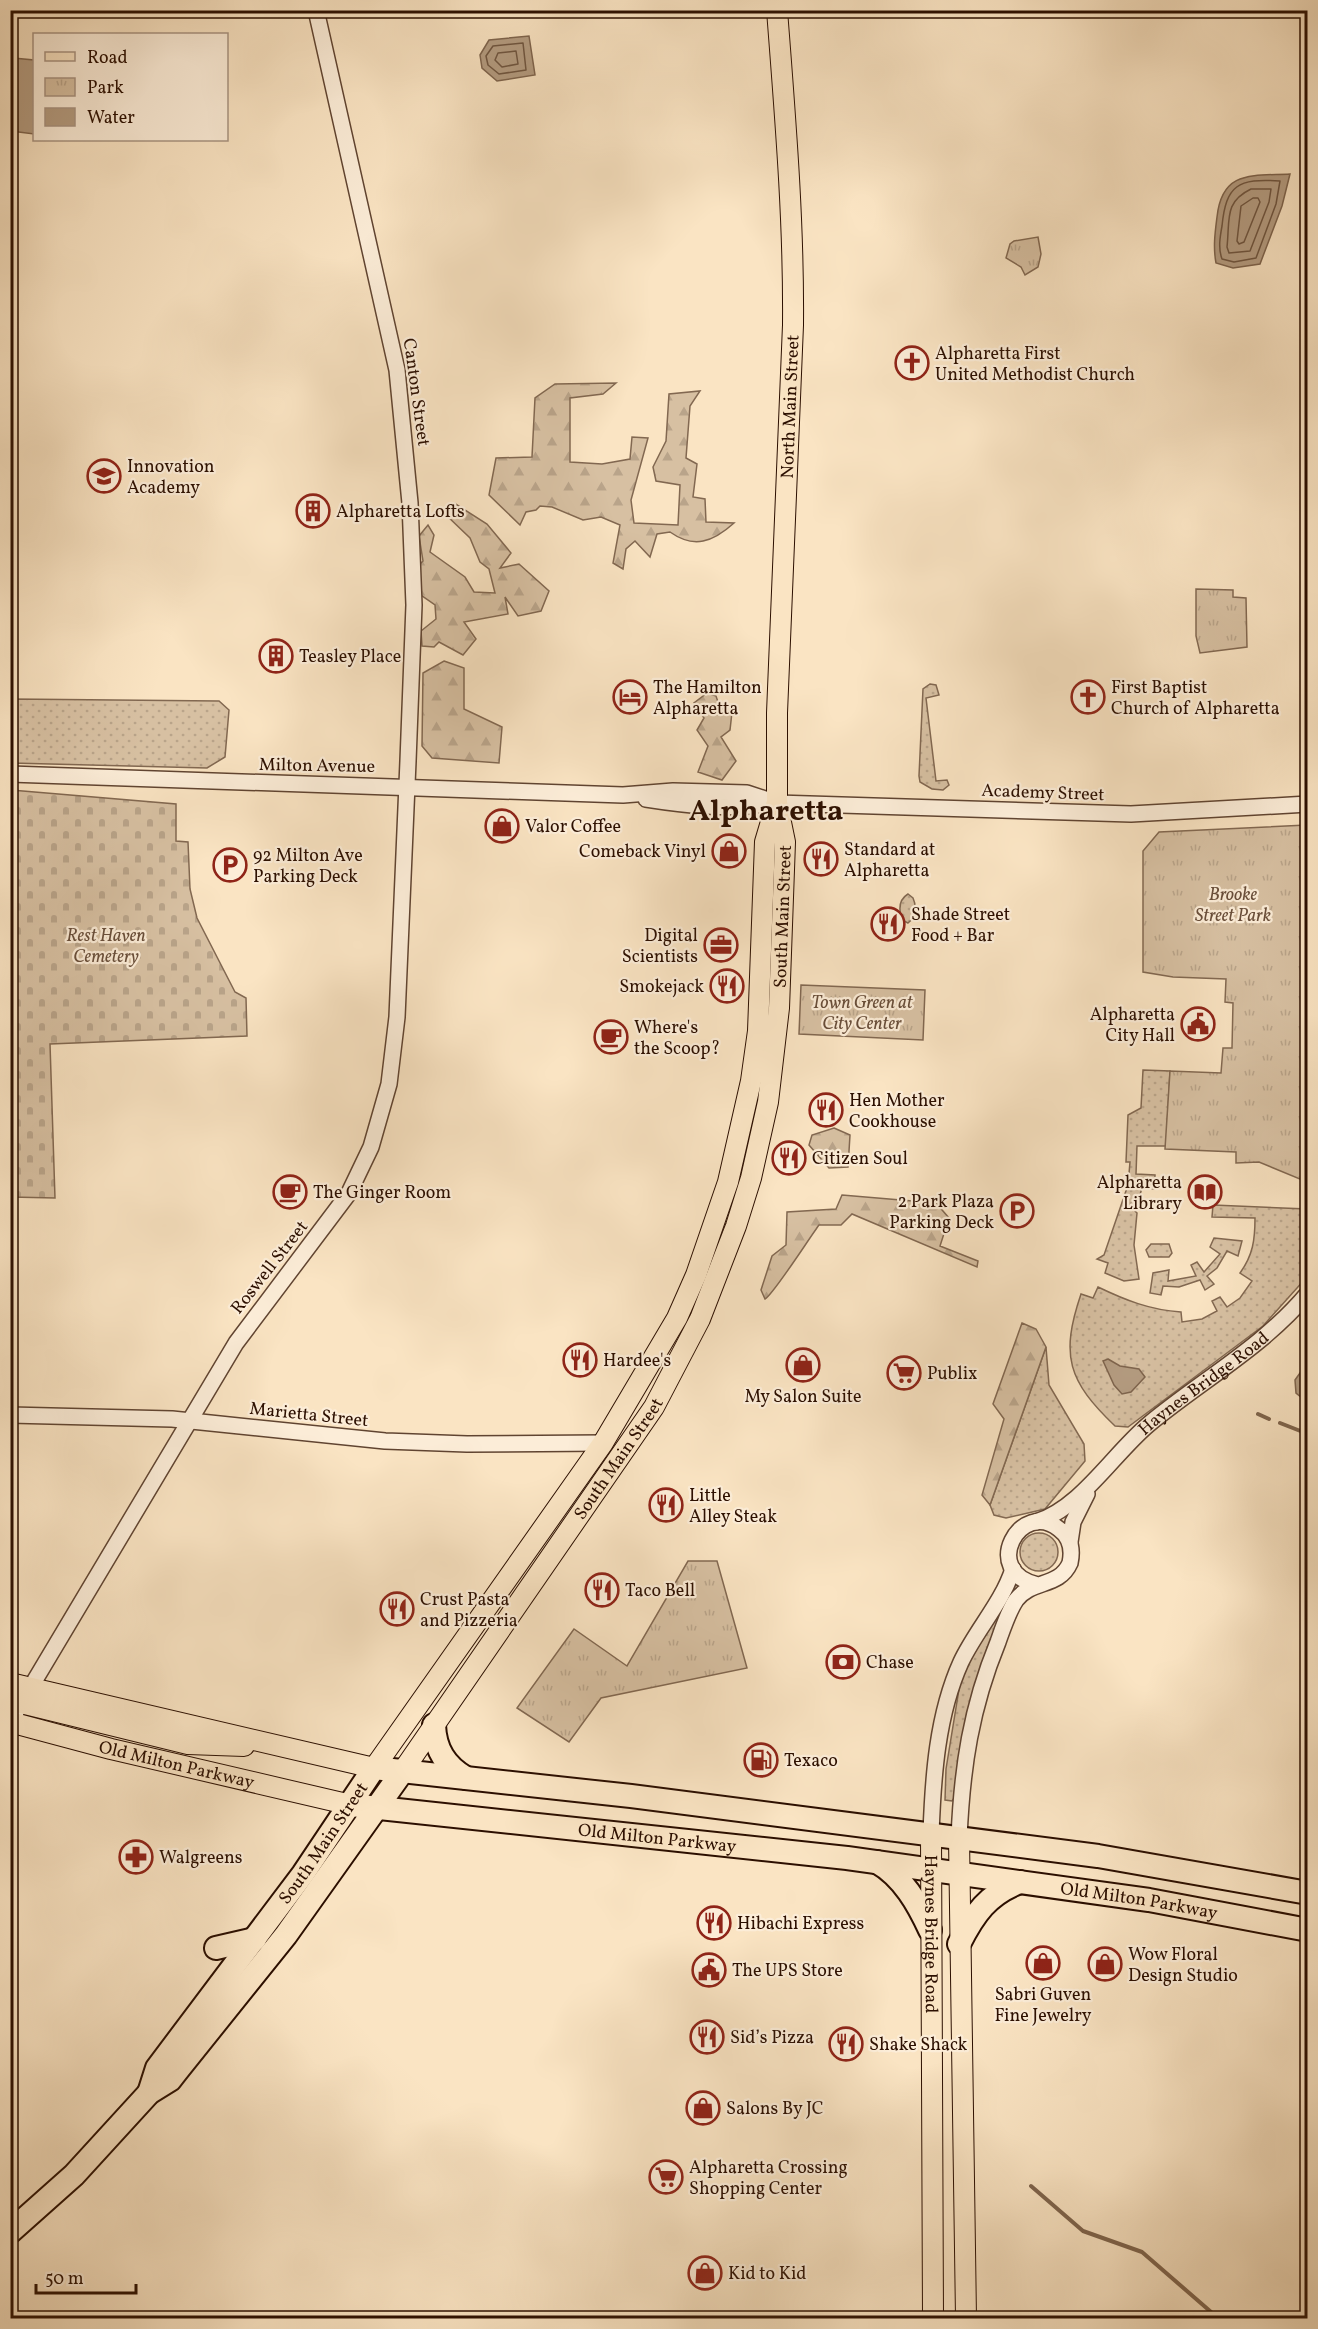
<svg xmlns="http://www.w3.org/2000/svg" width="1318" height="2329" viewBox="0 0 1318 2329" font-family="Vollkorn,serif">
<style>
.grass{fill:url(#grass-dots);stroke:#826851;stroke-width:1.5}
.forest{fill:url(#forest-firs);stroke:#826851;stroke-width:1.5}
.cemetery{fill:url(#cemetery-stones);stroke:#826851;stroke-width:1.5}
.park{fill:url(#park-tufts);stroke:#826851;stroke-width:1.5}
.water{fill:#b49c81;stroke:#7e644d;stroke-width:1.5}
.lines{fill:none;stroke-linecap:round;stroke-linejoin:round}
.shore{stroke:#705640;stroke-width:1.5}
.stream{stroke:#7e644d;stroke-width:4}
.minor-casing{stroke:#604431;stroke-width:18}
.major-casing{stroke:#2c0f00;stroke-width:22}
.highway-casing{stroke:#2c0f00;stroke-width:26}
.minor{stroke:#fcedd8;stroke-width:15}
.major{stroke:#fae4c3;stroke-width:20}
.highway{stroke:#fae4c3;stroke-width:22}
.labels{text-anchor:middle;stroke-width:4.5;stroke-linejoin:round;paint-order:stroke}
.poi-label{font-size:18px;fill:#2c0f00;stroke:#fcedd8;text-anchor:start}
.street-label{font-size:18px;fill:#2c0f00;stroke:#fcedd8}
.park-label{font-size:18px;font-style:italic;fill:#684d39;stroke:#fcedd8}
.town-label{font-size:30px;font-weight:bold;fill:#2c0f00;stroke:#fcedd8}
</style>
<defs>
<pattern id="grass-dots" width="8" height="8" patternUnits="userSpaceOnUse" patternTransform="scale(1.5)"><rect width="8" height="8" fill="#d7c0a2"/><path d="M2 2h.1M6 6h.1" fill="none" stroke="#b9a48a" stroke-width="1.8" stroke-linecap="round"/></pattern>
<pattern id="forest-firs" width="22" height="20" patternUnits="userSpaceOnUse" patternTransform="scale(1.5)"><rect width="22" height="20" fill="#d7c0a2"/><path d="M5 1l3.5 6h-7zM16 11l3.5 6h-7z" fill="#b9a48a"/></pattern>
<pattern id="cemetery-stones" width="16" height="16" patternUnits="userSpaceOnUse" patternTransform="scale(1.5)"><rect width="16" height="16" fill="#d7c0a2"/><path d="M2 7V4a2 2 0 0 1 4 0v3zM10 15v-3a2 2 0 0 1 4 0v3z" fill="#b9a48a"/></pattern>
<pattern id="park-tufts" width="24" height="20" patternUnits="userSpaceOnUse" patternTransform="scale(1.5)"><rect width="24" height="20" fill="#d7c0a2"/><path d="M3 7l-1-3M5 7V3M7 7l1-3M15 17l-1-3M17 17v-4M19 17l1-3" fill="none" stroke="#b9a48a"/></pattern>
</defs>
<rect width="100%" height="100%" fill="#fae4c3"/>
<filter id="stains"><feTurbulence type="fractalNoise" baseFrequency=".00333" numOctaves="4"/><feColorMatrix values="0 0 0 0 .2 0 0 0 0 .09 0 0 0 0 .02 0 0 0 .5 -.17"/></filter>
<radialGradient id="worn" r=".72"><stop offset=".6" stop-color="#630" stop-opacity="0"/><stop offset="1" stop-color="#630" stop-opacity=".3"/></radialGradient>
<path class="grass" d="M930,684l6,1 3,10 -13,3 10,83 11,-1 2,5 -6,5 -11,-1 -12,-7 -1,-6 4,-87z
M11,699l208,2 10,9 -4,47 -18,11 -196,-5z
M908,894l5,4c4,9 3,19 -5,25l-6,-3c-3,-9 -4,-20 6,-26z
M1143,1070l27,1 -4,75h-29l-1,28 19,1v14l-13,-1 -7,23 2,2 -3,32 5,34 -15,2 -19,-8 3,-10 -11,-4 7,-4 24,-70 2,-23h-4l2,-47 13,-7z
M1213,1205l94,4 -1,69 -43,48 -135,101 -13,-1c-47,-45 -55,-70 -34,-132l12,4 5,-11c27,13 52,23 83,25l1,10 20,-3 15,-8 -5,-10 8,-4 7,10 13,-9 12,-17 -12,-8c13,-18 15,-33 15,-55l-43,-1z
M1214,1238l28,3 -4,15 -11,-5 -10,17 -10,8 7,8 -9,6 -5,-10 -21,7 -16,-1 -2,9 -11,-2 3,-20 16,-3 -1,11 28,-5 -5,-11 6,-3 7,10 16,-18 -10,-7z
M1151,1244h18l3,9 -3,4h-20l-3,-7z
M1046,1347l3,38 35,59 1,17 -40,48 -39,9 -12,-3 -4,-10z
M1020 1552a19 19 0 1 1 38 0a19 19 0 1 1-38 0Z
M1015,1583l6,3c-15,18 -22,40 -30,62 -19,51 -31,95 -36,149l-3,4 -7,-1 1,-31 16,-98z"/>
<path class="forest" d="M616,383l-13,11 -33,4v64l32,2 28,-5 2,-22 16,1 -17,62 3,23 44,2 2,-40 -24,-4 -3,-14 13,-26 3,-47 31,-3 -10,15 -4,52 11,6 -4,33 12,2 1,23 28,1c-21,19 -40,26 -64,9l-13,2 -7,23 -15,-16 -9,8 -3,20 -10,-6 7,-38 -19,-8 -18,3 -31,-13 -12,-1 -4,4 -10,2 -6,13 -31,-30 7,-37 36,-1 3,-59 20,-14z
M454,503l33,21 24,29 -11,15 19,-4 30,27 -8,20 -23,5 -13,-19 3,17 -44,8 12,17 -13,16 -24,-13 -5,5 -12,-1 -1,-15 15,-12 -1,-14 -17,-12v-27l5,-5 -4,-25 9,-11 6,10 -4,17 35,25 9,15 21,1 -6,-24 -9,-7 -10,-24 -25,-24z
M444,661l20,7v41l38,18 -3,36 -67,-5 -10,-12 1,-73z
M707,693l9,3 4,12 12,4 -2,18 -9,7 15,24 -14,19 -24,-8 10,-26 -11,-16 7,-12 -10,-15z
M834,1128l16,7 -2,32 -19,1 -20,-23 3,-10z
M842,1195l94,8 13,15 -9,28 38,15 -1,6 -125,-53 -11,11h-22c-9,12 -46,70 -54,74l-4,-9 11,-34 14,-11 1,-33 49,-3z
M1022,1323l14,6 10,18 -56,158 -8,-10 22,-76 -11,-15z"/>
<path class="cemetery" d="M11,790l165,14v37l12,1 2,47 7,29 38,74 11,6 1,38 -197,8 5,154 -44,-1z"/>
<path class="park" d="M1038,237l3,17 -3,13 -13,8 -4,-8 -15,-9 4,-14 4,-3z
M1196,589l37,1v7l13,1 1,49 -47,6 -4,-17z
M1307,825h1l-1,357 -48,-20 -23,1v-11l-71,-3 5,-78 51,2 2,-25h9l1,-45 -8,-1 1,-23 -53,-2 -30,-5v-121l16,-19z
M801,985l124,5 -2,50 -124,-6z
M688,1561h29l30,107 -146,30 -32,44 -52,-34 57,-79 53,37z"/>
<path class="water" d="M529,36l6,39 -38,6 -15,-13 -2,-13 9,-15z
M13,58l21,2v74l-23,-3 -1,-72z
M1290,174l-8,32 -22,58 -27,4 -17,-5c-3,-16 -1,-30 1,-46 5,-47 35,-41 73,-43z
M1108,1359l12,7 19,3 6,8 -14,15 -9,2 -8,-9 -11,-24z
M1307,1363v39l-11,-9 -1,-13z"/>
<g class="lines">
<path class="shore" d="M523,43l3,27 -27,4 -11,-9 -2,-9 7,-10z
M516,51l2,13 -16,3 -7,-7 3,-7z
M1280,181l-4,23 -20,54 -22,4 -12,-3c-4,-11 -2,-22 0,-33 4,-41 16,-48 58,-45z
M1251,189h20l-2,13 -19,49 -21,2 -2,-6c3,-28 -3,-45 24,-58z
M1253,198h5l2,4 -16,40 -5,2 -2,-3 4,-35z"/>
<path class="stream" d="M1258,1414l11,5
M1280,1423l23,9
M1031,2186l52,45 59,21 76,66"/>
<g class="minor-casing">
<g id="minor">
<path d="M10,774l613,21 50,-4 74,2 30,10"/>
<path d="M646,799c44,7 87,11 131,4l354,11 177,-10"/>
<path d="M10,1415l162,4 213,22 82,3 136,-1"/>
<path id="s1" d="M1036,1522c45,-14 77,-68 113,-98 53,-44 114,-77 159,-131"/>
<path d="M1070,1542l3,-20 14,-28"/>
<path d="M10,1722l226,-379 113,-150 22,-46 18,-63 8,-67 11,-256 6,-156 -4,-102 -13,-133 -81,-360"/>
<path d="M931,1834c2,-57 6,-119 30,-172 15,-32 41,-59 52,-93"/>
<path d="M959,1838c3,-71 12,-130 39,-196 5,-14 10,-30 18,-42 16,-21 43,-12 54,-37 3,-14 0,-26 -11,-34 -38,-31 -80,43 -21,56"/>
</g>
</g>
<g class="major-casing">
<g id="major">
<path d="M10,1683l364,85 229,-325 74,-125 19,-43 32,-93 23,-101 7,-50 7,-189 11,-37"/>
<path d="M21,1703l167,41 56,2"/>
<path id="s2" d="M10,1722l101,27 240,56"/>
<path id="s3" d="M402,1772l252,-365 46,-88 36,-93 15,-48 17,-76 11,-94 6,-166 -8,-39v-90l16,-388c1,-105 -8,-210 -16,-315"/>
<path id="s4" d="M931,1834l2,484"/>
<path d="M959,1838l7,480"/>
</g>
</g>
<g class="highway-casing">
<g id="highway">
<path d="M434,1725c1,24 11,41 32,53"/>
<path id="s5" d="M351,1805l496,53 302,42 159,30"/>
<path d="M877,1862c26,15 41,42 53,68"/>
<path d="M959,1944c15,-30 29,-50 61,-62"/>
<path d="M216,1948l39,-9"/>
<path id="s6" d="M149,2093l8,-25 146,-194 71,-106 257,28 467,60 210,37"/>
<path d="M10,2232l64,-57 75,-82 21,-13 7,-9 109,-136 116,-163"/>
</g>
</g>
<use href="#minor" class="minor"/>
<use href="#major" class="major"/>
<use href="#highway" class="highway"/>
</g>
<defs>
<g id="church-ring" transform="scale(1.725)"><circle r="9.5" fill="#fcedd8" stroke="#8f2418" stroke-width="1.5"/><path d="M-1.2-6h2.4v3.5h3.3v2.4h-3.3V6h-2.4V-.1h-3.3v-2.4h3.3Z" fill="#8f2418"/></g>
<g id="school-ring" transform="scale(1.725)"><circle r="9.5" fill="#fcedd8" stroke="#8f2418" stroke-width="1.5"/><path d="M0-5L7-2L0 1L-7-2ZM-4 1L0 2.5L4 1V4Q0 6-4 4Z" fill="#8f2418"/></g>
<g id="building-ring" transform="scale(1.725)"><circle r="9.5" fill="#fcedd8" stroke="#8f2418" stroke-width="1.5"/><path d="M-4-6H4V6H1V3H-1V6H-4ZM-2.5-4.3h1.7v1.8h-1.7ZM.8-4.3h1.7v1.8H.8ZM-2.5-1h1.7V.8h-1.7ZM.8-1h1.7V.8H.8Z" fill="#8f2418"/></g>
<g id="hotel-ring" transform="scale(1.725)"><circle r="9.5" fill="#fcedd8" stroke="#8f2418" stroke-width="1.5"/><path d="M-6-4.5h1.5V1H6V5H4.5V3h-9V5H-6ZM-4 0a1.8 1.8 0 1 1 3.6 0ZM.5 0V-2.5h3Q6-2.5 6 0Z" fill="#8f2418"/></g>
<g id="shop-ring" transform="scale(1.725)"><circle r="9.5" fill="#fcedd8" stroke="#8f2418" stroke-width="1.5"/><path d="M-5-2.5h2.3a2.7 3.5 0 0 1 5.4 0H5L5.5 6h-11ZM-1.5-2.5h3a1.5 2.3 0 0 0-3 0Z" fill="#8f2418"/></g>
<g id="restaurant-ring" transform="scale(1.725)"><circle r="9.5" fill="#fcedd8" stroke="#8f2418" stroke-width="1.5"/><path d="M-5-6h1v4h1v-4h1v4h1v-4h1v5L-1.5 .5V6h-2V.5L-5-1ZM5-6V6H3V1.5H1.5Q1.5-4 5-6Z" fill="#8f2418"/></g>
<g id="parking-ring" transform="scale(1.725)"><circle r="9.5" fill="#fcedd8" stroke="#8f2418" stroke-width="1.5"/><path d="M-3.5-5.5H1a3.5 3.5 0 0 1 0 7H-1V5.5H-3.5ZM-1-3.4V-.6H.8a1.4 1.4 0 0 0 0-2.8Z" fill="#8f2418"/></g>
<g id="office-ring" transform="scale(1.725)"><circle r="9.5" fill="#fcedd8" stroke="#8f2418" stroke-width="1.5"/><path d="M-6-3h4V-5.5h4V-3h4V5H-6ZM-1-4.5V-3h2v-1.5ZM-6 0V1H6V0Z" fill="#8f2418"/></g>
<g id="civic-ring" transform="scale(1.725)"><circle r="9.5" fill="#fcedd8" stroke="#8f2418" stroke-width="1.5"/><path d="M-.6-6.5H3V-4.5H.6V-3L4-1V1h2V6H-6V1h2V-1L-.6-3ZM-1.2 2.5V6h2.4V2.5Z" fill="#8f2418"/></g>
<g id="cafe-ring" transform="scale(1.725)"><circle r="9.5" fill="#fcedd8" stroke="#8f2418" stroke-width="1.5"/><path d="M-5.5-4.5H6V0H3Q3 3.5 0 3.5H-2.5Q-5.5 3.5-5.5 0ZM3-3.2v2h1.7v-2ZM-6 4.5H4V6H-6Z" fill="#8f2418"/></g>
<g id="library-ring" transform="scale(1.725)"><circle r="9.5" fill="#fcedd8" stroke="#8f2418" stroke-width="1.5"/><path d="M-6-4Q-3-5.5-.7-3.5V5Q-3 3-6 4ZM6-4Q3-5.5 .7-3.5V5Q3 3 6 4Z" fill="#8f2418"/></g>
<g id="supermarket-ring" transform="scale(1.725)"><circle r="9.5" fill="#fcedd8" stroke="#8f2418" stroke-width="1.5"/><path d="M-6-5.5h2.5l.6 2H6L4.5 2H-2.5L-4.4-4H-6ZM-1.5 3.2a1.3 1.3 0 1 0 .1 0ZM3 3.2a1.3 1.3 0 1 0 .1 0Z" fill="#8f2418"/></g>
<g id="bank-ring" transform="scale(1.725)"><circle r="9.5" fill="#fcedd8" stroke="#8f2418" stroke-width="1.5"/><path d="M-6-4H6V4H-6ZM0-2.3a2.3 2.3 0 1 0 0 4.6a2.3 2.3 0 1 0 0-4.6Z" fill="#8f2418"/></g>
<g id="fuel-ring" transform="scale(1.725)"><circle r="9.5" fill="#fcedd8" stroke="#8f2418" stroke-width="1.5"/><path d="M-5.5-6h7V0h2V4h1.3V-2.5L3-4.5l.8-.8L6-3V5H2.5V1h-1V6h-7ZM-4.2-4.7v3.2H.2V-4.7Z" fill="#8f2418"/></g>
<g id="pharmacy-ring" transform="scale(1.725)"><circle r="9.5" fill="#fcedd8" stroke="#8f2418" stroke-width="1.5"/><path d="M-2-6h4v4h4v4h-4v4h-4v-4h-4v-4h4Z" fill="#8f2418"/></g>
</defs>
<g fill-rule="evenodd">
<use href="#church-ring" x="912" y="363"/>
<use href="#school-ring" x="104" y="476"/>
<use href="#building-ring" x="313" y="511"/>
<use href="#building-ring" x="276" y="656"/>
<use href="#hotel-ring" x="630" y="697"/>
<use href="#church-ring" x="1088" y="697"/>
<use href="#shop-ring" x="502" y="826"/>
<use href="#shop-ring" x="729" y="851"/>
<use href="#restaurant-ring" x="821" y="859"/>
<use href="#parking-ring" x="230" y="865"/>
<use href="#restaurant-ring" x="888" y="924"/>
<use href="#office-ring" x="721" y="945"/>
<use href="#restaurant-ring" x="727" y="986"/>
<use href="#civic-ring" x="1198" y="1024"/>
<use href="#cafe-ring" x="611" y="1037"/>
<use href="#restaurant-ring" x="826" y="1110"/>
<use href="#restaurant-ring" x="789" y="1158"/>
<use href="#cafe-ring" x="290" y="1192"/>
<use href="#library-ring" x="1205" y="1192"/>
<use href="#parking-ring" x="1017" y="1211"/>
<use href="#restaurant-ring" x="580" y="1360"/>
<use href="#shop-ring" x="803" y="1365"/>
<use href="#supermarket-ring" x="904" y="1373"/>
<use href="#restaurant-ring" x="666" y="1505"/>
<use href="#restaurant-ring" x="602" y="1590"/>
<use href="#restaurant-ring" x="397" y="1609"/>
<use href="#bank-ring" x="843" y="1662"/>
<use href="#fuel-ring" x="761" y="1760"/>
<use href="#pharmacy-ring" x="136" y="1857"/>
<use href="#restaurant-ring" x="714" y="1923"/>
<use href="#shop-ring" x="1043" y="1963"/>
<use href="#shop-ring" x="1105" y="1964"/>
<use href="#civic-ring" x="709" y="1970"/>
<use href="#restaurant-ring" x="707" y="2037"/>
<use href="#restaurant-ring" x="846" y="2044"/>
<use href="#shop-ring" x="703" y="2108"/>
<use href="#supermarket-ring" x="666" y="2177"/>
<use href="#shop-ring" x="705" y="2273"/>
</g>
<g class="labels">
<g class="poi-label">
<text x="935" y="359">Alpharetta First<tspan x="935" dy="21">United Methodist Church</tspan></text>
<text x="127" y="472">Innovation<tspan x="127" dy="21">Academy</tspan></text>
<text x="336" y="517">Alpharetta Lofts</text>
<text x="299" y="662">Teasley Place</text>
<text x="653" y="693">The Hamilton<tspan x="653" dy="21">Alpharetta</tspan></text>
<text x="1111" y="693">First Baptist<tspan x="1111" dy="21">Church of Alpharetta</tspan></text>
<text x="525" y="832">Valor Coffee</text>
<text x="844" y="855">Standard at<tspan x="844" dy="21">Alpharetta</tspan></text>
<text x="706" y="857" text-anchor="end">Comeback Vinyl</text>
<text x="253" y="861">92 Milton Ave<tspan x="253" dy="21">Parking Deck</tspan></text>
<text x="911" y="920">Shade Street<tspan x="911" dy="21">Food + Bar</tspan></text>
<text x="698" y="941" text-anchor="end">Digital<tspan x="698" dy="21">Scientists</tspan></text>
<text x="704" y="992" text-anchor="end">Smokejack</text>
<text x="1175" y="1020" text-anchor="end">Alpharetta<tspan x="1175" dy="21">City Hall</tspan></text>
<text x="634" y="1033">Where's<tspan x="634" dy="21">the Scoop?</tspan></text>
<text x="849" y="1106">Hen Mother<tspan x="849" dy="21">Cookhouse</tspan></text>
<text x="812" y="1164">Citizen Soul</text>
<text x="1182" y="1188" text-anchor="end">Alpharetta<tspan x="1182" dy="21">Library</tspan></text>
<text x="313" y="1198">The Ginger Room</text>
<text x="994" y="1207" text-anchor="end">2 Park Plaza<tspan x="994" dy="21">Parking Deck</tspan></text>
<text x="603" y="1366">Hardee's</text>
<text x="927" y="1379">Publix</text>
<text x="803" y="1402" text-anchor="middle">My Salon Suite</text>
<text x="689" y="1501">Little<tspan x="689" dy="21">Alley Steak</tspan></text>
<text x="625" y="1596">Taco Bell</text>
<text x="420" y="1605">Crust Pasta<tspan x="420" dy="21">and Pizzeria</tspan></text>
<text x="866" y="1668">Chase</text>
<text x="784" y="1766">Texaco</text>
<text x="159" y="1863">Walgreens</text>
<text x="737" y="1929">Hibachi Express</text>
<text x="1128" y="1960">Wow Floral<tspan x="1128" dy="21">Design Studio</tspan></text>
<text x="732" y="1976">The UPS Store</text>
<text x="1043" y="2000" text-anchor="middle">Sabri Guven<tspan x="1043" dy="21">Fine Jewelry</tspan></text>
<text x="730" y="2043">Sid’s Pizza</text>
<text x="869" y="2050">Shake Shack</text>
<text x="726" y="2114">Salons By JC</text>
<text x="689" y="2173">Alpharetta Crossing<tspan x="689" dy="21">Shopping Center</tspan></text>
<text x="728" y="2279">Kid to Kid</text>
</g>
<g class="street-label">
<text transform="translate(417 392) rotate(82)" y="6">Canton Street</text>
<text dy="6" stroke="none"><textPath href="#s3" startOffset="1468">North Main Street</textPath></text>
<text transform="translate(317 765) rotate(1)" y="6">Milton Avenue</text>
<text transform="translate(1043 792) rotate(2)" y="6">Academy Street</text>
<text dy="6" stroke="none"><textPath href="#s3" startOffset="957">South Main Street</textPath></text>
<text transform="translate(269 1267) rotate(-52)" y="6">Roswell Street</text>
<text dy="6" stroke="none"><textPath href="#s1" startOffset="219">Haynes Bridge Road</textPath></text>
<text transform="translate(309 1414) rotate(6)" y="6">Marietta Street</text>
<text dy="6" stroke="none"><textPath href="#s3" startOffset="381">South Main Street</textPath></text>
<text dy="6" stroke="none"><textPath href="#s2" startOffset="172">Old Milton Parkway</textPath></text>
<text dy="6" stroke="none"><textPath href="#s5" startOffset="308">Old Milton Parkway</textPath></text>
<text dy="6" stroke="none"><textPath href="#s6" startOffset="306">South Main Street</textPath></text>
<text dy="6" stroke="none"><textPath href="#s5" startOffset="794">Old Milton Parkway</textPath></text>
<text dy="6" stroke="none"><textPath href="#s4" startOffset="100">Haynes Bridge Road</textPath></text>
</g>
<g class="park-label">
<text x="1233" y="900">Brooke<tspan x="1233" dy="21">Street Park</tspan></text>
<text x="106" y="941">Rest Haven<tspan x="106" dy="21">Cemetery</tspan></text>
<text x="862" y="1008">Town Green at<tspan x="862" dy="21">City Center</tspan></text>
</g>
<g class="town-label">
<text x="766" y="820">Alpharetta</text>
</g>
</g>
<rect width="1318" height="2329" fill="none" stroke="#fae4c3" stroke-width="36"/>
<rect x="12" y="12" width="1294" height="2305" fill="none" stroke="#2c0f00" stroke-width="3"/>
<rect x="18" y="18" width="1282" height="2293" fill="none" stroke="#2c0f00" stroke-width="1.5"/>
<rect x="33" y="33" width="195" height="108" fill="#fcedd8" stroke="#a99482" stroke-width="1.5"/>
<rect x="45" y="52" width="30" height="9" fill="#fae4c3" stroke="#a99482" stroke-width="1.5"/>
<text x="87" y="63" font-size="18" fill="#2c0f00">Road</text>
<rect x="45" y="78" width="30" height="18" fill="url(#park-tufts)" stroke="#a99482" stroke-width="1.5"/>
<text x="87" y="93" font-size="18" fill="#2c0f00">Park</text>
<rect x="45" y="108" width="30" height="18" fill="#b49c81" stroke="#a99482" stroke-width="1.5"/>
<text x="87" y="123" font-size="18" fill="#2c0f00">Water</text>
<path d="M36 2284v9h100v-9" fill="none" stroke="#2c0f00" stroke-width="3"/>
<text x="45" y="2284" font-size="18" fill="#2c0f00" stroke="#fcedd8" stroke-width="4.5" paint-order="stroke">50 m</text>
<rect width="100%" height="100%" filter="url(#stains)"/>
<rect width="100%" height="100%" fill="url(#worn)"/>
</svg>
